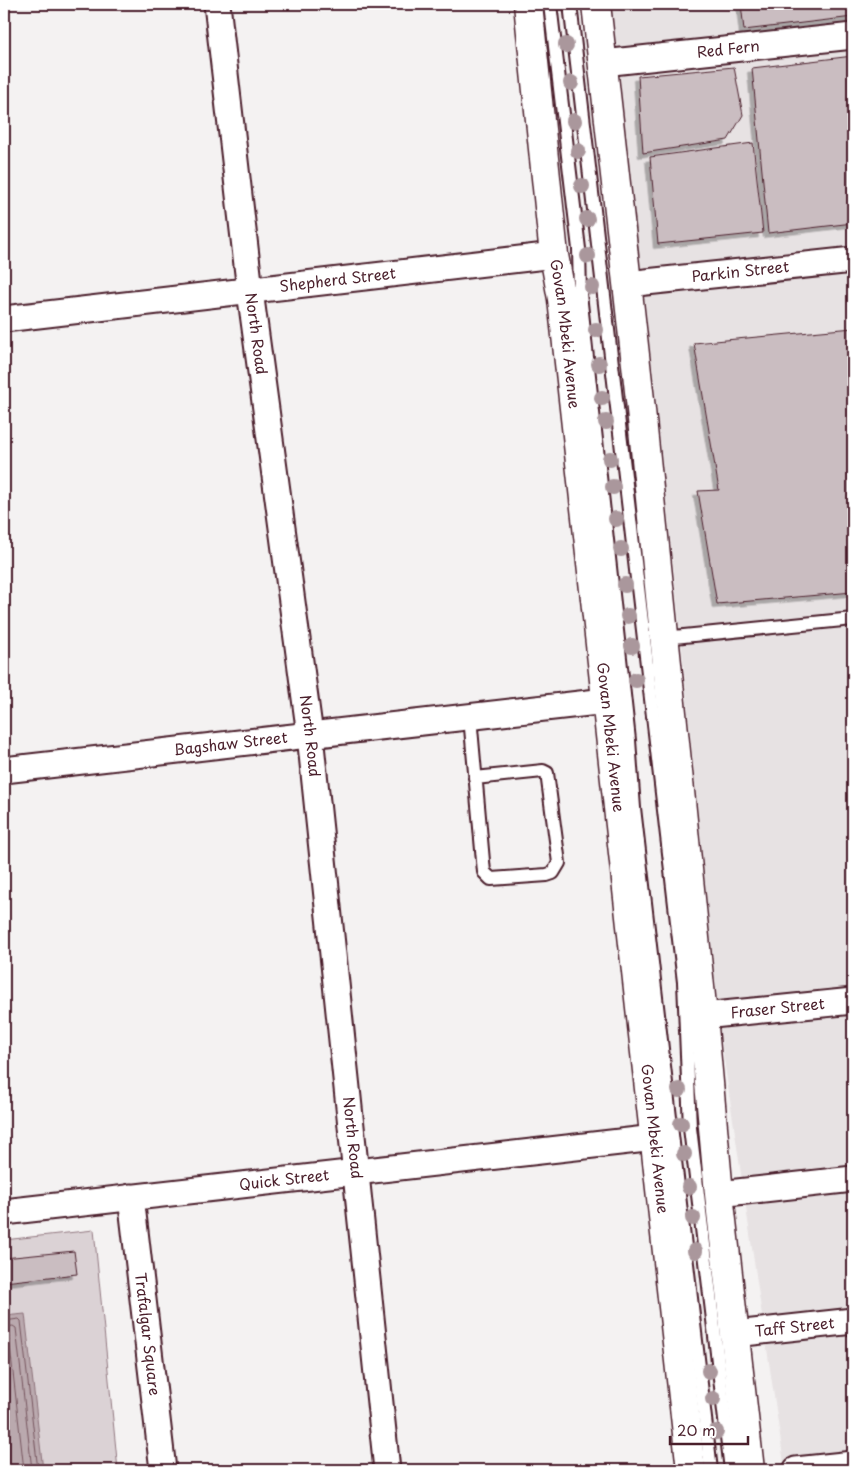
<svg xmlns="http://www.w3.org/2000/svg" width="857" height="1474" viewBox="0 0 857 1474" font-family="'Playpen Sans',sans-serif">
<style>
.built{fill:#e7e2e3}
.green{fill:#dbd2d5;stroke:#927880}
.water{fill:#baa9ae;stroke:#8d727a}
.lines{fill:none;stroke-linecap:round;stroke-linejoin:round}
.shore{stroke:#77565f;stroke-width:1}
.building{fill:#cabdc1;stroke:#4a1f2b;filter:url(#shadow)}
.service-casing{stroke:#4a1f2b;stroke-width:16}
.minor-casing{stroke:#4a1f2b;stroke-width:29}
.primary-casing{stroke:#4a1f2b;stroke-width:31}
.service{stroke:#fff;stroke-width:12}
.minor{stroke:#fff;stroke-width:25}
.primary{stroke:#fff;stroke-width:28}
.tree{fill:#aa979c}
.labels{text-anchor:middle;stroke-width:5;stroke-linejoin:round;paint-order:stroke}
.street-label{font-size:15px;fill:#4a1f2b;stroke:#fff}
</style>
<defs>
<filter id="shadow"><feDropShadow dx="-4.5" dy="4.5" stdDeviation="0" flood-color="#0004"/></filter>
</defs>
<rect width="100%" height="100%" fill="#f4f2f2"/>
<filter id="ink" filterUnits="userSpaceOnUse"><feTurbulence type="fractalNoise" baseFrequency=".02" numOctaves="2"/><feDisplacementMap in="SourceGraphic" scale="10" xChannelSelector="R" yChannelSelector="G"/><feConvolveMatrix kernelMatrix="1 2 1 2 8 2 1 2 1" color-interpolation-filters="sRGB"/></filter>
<g filter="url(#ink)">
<path class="built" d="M609,4h244v1466h-68l-67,-451 -38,-390 -37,-344z"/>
<path class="green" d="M94,1230l24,240h-114v-230z"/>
<path class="water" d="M25,1314l18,156h-39v-154z"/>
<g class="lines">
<path class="shore" d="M4,1321l15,-2 2,2 17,149
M4,1327l9,-1 3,2 16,142
M4,1335h4l1,2 15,133"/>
</g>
<path class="building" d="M741,4h112v13l-109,13z
M853,56v167l-85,10 -16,-165z
M734,67l9,48 -15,25 -85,13 -5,-77z
M753,143l10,90 -105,11 -8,-87z
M853,328v264l-136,12 -19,-113 21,-1 -25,-147z
M74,1251l3,23 -73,8v-24z"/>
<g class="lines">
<g class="service-casing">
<path id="service" d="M550,4l29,245 1,45 49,446 5,68 77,662
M570,4l114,978 6,146 41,342
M664,638l189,-19
M470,717l14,155 7,7 56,-4 6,-2 6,-10 -12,-90 -4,-2 -68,7"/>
</g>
<g class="minor-casing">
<g id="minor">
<path id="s1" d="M217,4l33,287 60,444 77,735"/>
<path id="s2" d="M603,63l250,-27"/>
<path id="s3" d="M627,284l226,-24"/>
<path id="s4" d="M4,319l550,-64"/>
<path id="s5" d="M4,770l602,-69"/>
<path id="s6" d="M703,1016l150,-15"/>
<path d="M719,1194l134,-15"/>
<path id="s7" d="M131,1197l32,273"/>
<path id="s8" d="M4,1212l651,-74"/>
<path id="s9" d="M735,1334l118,-13"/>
<path d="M796,1470l57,-6"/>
</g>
</g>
<g class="primary-casing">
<g id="primary">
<path id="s10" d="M528,4l26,251 8,44 22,200 107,971"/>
<path d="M596,4l44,396 63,616 16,178 31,276"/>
</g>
</g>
<use href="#service" class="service"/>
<use href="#minor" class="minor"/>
<use href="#primary" class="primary"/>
</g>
<g class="tree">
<circle cx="566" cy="45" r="8"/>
<circle cx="571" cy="83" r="8"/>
<circle cx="574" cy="121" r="8"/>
<circle cx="578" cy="151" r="8"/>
<circle cx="582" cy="186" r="8"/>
<circle cx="587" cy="219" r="8"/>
<circle cx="588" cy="256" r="8"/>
<circle cx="592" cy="287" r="8"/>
<circle cx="596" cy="330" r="8"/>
<circle cx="599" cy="364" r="8"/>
<circle cx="602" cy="398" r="8"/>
<circle cx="606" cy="422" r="8"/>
<circle cx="610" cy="459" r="8"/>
<circle cx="613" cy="487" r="8"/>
<circle cx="616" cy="519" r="8"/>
<circle cx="621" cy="549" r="8"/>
<circle cx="625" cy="585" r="8"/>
<circle cx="628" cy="616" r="8"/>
<circle cx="632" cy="646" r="8"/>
<circle cx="636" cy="680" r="8"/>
<circle cx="679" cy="1090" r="8"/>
<circle cx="681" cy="1124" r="8"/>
<circle cx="684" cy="1154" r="8"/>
<circle cx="689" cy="1187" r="8"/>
<circle cx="693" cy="1218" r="8"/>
<circle cx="695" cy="1251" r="8"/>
<circle cx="709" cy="1371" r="8"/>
<circle cx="713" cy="1399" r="8"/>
<circle cx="716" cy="1432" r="8"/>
</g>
</g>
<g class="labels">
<g class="street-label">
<text dy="5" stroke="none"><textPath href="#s2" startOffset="126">Red Fern</textPath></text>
<text dy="5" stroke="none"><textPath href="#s3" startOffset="114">Parkin Street</textPath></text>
<text dy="5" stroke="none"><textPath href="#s4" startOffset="336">Shepherd Street</textPath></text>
<text dy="5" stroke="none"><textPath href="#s1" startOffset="332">North Road</textPath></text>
<text dy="5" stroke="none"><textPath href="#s10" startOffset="332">Govan Mbeki Avenue</textPath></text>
<text dy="5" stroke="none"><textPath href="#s1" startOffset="738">North Road</textPath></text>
<text dy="5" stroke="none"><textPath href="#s10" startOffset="738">Govan Mbeki Avenue</textPath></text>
<text dy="5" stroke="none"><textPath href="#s5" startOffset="228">Bagshaw Street</textPath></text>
<text dy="5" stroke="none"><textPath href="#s6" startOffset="75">Fraser Street</textPath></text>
<text dy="5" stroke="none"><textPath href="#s1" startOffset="1142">North Road</textPath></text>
<text dy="5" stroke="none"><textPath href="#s10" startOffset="1142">Govan Mbeki Avenue</textPath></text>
<text dy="5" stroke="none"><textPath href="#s8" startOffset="282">Quick Street</textPath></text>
<text dy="5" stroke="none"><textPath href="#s9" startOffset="60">Taff Street</textPath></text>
<text dy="5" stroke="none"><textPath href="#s7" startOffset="138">Trafalgar Square</textPath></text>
</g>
</g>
<rect width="857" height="1474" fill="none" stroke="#fff" stroke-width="20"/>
<rect x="10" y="10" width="837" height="1454" fill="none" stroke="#4a1f2b" stroke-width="2" filter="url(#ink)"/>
<path d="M670 1436v8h78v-8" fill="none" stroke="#4a1f2b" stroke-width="2.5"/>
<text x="677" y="1436" font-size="15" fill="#4a1f2b" stroke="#ffffff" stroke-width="4" paint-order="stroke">20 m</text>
</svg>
